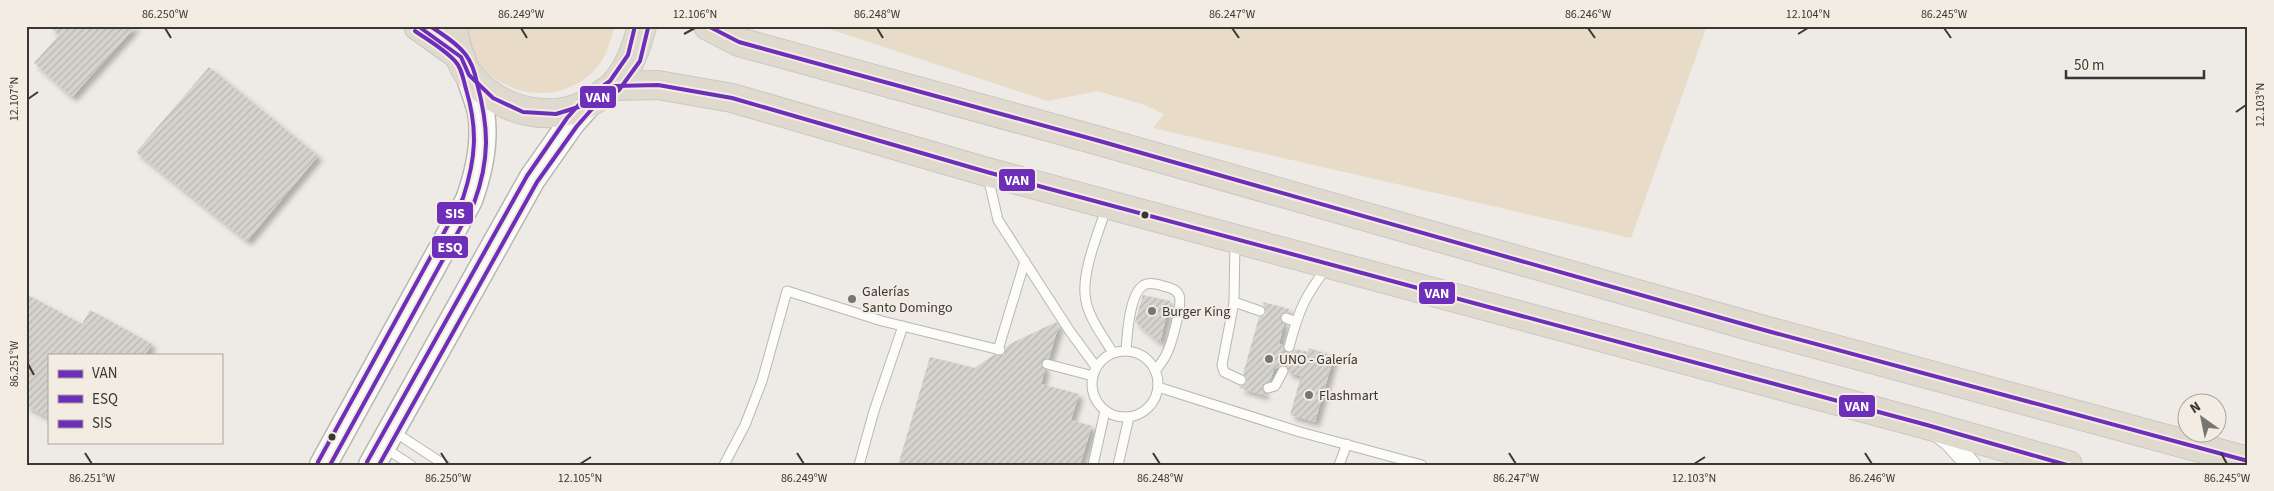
<svg xmlns="http://www.w3.org/2000/svg" width="2274" height="491" viewBox="0 0 2274 491" font-family="'Source Sans 3',sans-serif">
<style>
.grass{fill:#e8dbc8}
.building{fill:url(#building-hatch);filter:url(#shadow)}
.lines{fill:none;stroke-linecap:round;stroke-linejoin:round}
.lane-casing{stroke:#b9b7b3;stroke-width:11}
.street-casing{stroke:#b9b7b3;stroke-width:21}
.secondary-casing{stroke:#b9b7b3;stroke-width:29}
.highway-casing{stroke:#c9c8c6;stroke-width:30}
.lane{stroke:#fcfcfb;stroke-width:9}
.street{stroke:#fcfcfb;stroke-width:19}
.secondary{stroke:#fcfcfb;stroke-width:26}
.highway{stroke:#e0d9cd;stroke-width:28}
.bus-1-casing{stroke:#f2ece3;stroke-width:8}
.bus-2-casing{stroke:#f2ece3;stroke-width:8}
.bus-3-casing{stroke:#f2ece3;stroke-width:8}
.bus-1{stroke:#6d2fba;stroke-width:4}
.bus-2{stroke:#6d2fba;stroke-width:4}
.bus-3{stroke:#6d2fba;stroke-width:4}
.ticks{fill:none;stroke:#393733;stroke-width:2}
.bus-dot{fill:#393733;stroke:#f2ece3;stroke-width:2}
.poi-dot{fill:#787672;stroke:#f2ece3;stroke-width:2}
.labels{text-anchor:middle;stroke-width:4;stroke-linejoin:round;paint-order:stroke}
.poi-label{font-size:14px;fill:#393733;stroke:#f2ece3;text-anchor:start}
.line-badge{stroke:#f2ece3;stroke-width:2}
.badge-label{font-size:14px;text-anchor:middle;font-weight:bold;fill:#fff}
.neatline{fill:none;stroke:#393733;stroke-width:2}
.ticks-label{font-size:12px;text-anchor:middle;fill:#393733}
</style>
<defs>
<pattern id="building-hatch" width="6" height="6" patternUnits="userSpaceOnUse" patternTransform="scale(1.25)"><rect width="6" height="6" fill="#d5d3ce"/><path d="M-1 1l2-2M0 6l6-6M5 7l2-2" fill="none" stroke="#b8b6b1"/></pattern>
<filter id="shadow"><feDropShadow dx="4.5" dy="4.5" stdDeviation="2.5" flood-color="#0004"/></filter>
</defs>
<rect width="100%" height="100%" fill="#eeebe6"/>
<path class="grass" d="M466,26h148v3c-5,16 -9,32 -22,44 -32,29 -80,26 -109,-5 -11,-11 -14,-27 -17,-42z
M820,26h887l-76,212 -478,-110 11,-14 -19,-9 -47,-14 -50,10z"/>
<path class="building" d="M49,26h87l-64,71 -38,-34 25,-28z
M209,67l109,89 -71,85 -111,-89z
M26,294l56,30 8,-14 62,34 -7,11h-96v63l-23,-12z
M1143,295l27,6 -10,42 -25,-21z
M1263,302l26,7 -1,3 -6,1 -2,5 4,6 -5,20 4,1 2,7 6,1 4,-4 13,3 1,-4 25,8 -19,66 -25,-7 11,-39 -12,-3 -4,-8 -11,4 -4,12 -7,3 -1,5 4,7 -27,-8 8,-6 -1,-5 -3,-3 16,-57 5,-1 2,-3z
M1056,322l3,3 -10,33 -6,1 -2,4 4,7 -4,14 38,10 -8,26 21,6 -12,39h-182l32,-108 45,11 18,-13h11l2,-8 6,-4z"/>
<g class="lines">
<g class="lane-casing">
<path id="lane" d="M988,177l10,43 71,110 27,37
M1107,206c-8,25 -24,62 -22,88 1,21 18,42 28,59
M1235,241l-1,61 -12,63 2,7 17,8
M1234,302l26,9
M1286,318l10,4
M1289,347c10,-37 15,-50 39,-81
M998,350l27,-89
M1126,351c1,-14 3,-58 18,-66 5,-3 13,-1 19,1 6,1 13,3 16,9 4,9 -8,51 -13,60 -3,6 -7,11 -11,16
M1092 384a33 33 0 1 1 66 0a33 33 0 1 1-66 0Z
M1047,364l46,12
M1158,387l142,45 122,33
M1268,388l7,-2 8,-15
M393,431l52,34
M385,448l26,17
M724,465l21,-40 17,-44 25,-90 95,30 118,29
M859,465l15,-54 29,-85
M1093,465l12,-54
M1118,465l11,-48
M1339,465l8,-21"/>
</g>
<g class="street-casing">
<path id="street" d="M1936,431l13,10 22,24"/>
</g>
<g class="secondary-casing">
<path id="secondary" d="M323,465l146,-265c10,-28 17,-58 12,-88 -3,-12 -8,-25 -12,-37
M372,465l160,-286 40,-57 16,-18"/>
</g>
<g class="highway-casing">
<path id="highway" d="M418,26l43,31
M452,26c4,16 7,38 18,50 32,39 89,50 130,20 5,-4 11,-7 15,-12 15,-17 21,-36 27,-58
M708,26l31,16 357,98 668,190 484,131
M614,86l44,-1 74,13 255,74 940,253 141,40"/>
</g>
<use href="#lane" class="lane"/>
<use href="#street" class="street"/>
<use href="#secondary" class="secondary"/>
<use href="#highway" class="highway"/>
<g class="bus-1-casing">
<path id="bus-1" d="M418,26l43,31 8,18 24,23 30,14 33,2 32,-10 26,-18 44,-1 74,13 255,74 940,253 140,40
M708,26l31,16 357,98 668,190 484,131"/>
</g>
<g class="bus-2-casing">
<path id="bus-2" d="M330,465l144,-262c16,-44 15,-75 3,-120 -2,-10 -5,-20 -11,-28 -9,-12 -24,-21 -36,-29
M379,465l158,-283 40,-56 15,-17 27,-19 21,-29 8,-33"/>
</g>
<g class="bus-3-casing">
<path id="bus-3" d="M318,462l145,-264c13,-40 15,-69 3,-109 -3,-10 -4,-21 -11,-28 -11,-12 -27,-21 -40,-30
M367,462l160,-286 40,-58 17,-19 26,-18 18,-26 7,-29"/>
</g>
<use href="#bus-1" class="bus-1"/>
<use href="#bus-2" class="bus-2"/>
<use href="#bus-3" class="bus-3"/>
</g>
<path class="ticks" d="M165,28l6,10M521,28l6,10M877,28l6,10M1232,28l7,10M1588,28l7,10M1944,28l7,10M684,34l11,-6M1798,34l10,-6M28,99l10,-7M2236,112l10,-7M28,364l6,11M85,453l7,11M441,453l7,11M797,453l7,11M1153,453l7,11M1509,453l7,11M1865,453l7,11M2221,453l6,11M580,464l11,-7M1694,464l11,-7"/>
<g class="bus-dot">
<circle cx="1145" cy="215" r="4.5"/>
<circle cx="332" cy="437" r="4.5"/>
</g>
<g class="poi-dot">
<circle cx="852" cy="299" r="5"/>
<circle cx="1152" cy="311" r="5"/>
<circle cx="1269" cy="359" r="5"/>
<circle cx="1309" cy="395" r="5"/>
</g>
<g class="labels">
<g class="poi-label">
<text x="862" y="296">Galerías<tspan x="862" dy="16">Santo Domingo</tspan></text>
<text x="1162" y="316">Burger King</text>
<text x="1279" y="364">UNO - Galería</text>
<text x="1319" y="400">Flashmart</text>
</g>
</g>
<g class="line-badge">
<rect x="579" y="85" width="38" height="24" rx="5" fill="#6d2fba"/>
<rect x="998" y="168" width="38" height="24" rx="5" fill="#6d2fba"/>
<rect x="436" y="201" width="38" height="24" rx="5" fill="#6d2fba"/>
<rect x="431" y="235" width="38" height="24" rx="5" fill="#6d2fba"/>
<rect x="1418" y="281" width="38" height="24" rx="5" fill="#6d2fba"/>
<rect x="1838" y="394" width="38" height="24" rx="5" fill="#6d2fba"/>
</g>
<g class="badge-label">
<text x="598" y="102">VAN</text>
<text x="1017" y="185">VAN</text>
<text x="455" y="218">SIS</text>
<text x="450" y="252">ESQ</text>
<text x="1437" y="298">VAN</text>
<text x="1857" y="411">VAN</text>
</g>
<rect width="2274" height="491" fill="none" stroke="#f2ece3" stroke-width="55"/>
<rect x="48" y="354" width="175" height="90" fill="#f2ece3" stroke="#a8a49d"/>
<rect x="58" y="370" width="25" height="8" fill="#6d2fba" stroke="#a8a49d"/>
<text x="92" y="378" font-size="15" fill="#393733">VAN</text>
<rect x="58" y="395" width="25" height="8" fill="#6d2fba" stroke="#a8a49d"/>
<text x="92" y="404" font-size="15" fill="#393733">ESQ</text>
<rect x="58" y="420" width="25" height="8" fill="#6d2fba" stroke="#a8a49d"/>
<text x="92" y="428" font-size="15" fill="#393733">SIS</text>
<g transform="translate(2202 418) rotate(327)"><circle r="24" fill="#f2ece3" stroke="#a8a49d"/>
<path d="M0-4L9 19L0 12L-9 19Z" fill="#787672"/>
<text y="-8" font-size="14" font-weight="bold" text-anchor="middle" fill="#393733">N</text>
</g>
<path d="M2066 70v8h138v-8" fill="none" stroke="#393733" stroke-width="2.5"/>
<text x="2074" y="70" font-size="15" fill="#393733" stroke="#f2ece3" stroke-width="4" paint-order="stroke">50 m</text>
<rect x="28" y="28" width="2218" height="436" class="neatline"/>
<g class="ticks-label">
<text x="165" y="18">86.250°W</text>
<text x="521" y="18">86.249°W</text>
<text x="695" y="18">12.106°N</text>
<text x="877" y="18">86.248°W</text>
<text x="1232" y="18">86.247°W</text>
<text x="1588" y="18">86.246°W</text>
<text x="1808" y="18">12.104°N</text>
<text x="1944" y="18">86.245°W</text>
<text transform="translate(14 99) rotate(-90)" y="4">12.107°N</text>
<text transform="translate(2260 105) rotate(-90)" y="4">12.103°N</text>
<text transform="translate(14 364) rotate(-90)" y="4">86.251°W</text>
<text x="92" y="482">86.251°W</text>
<text x="448" y="482">86.250°W</text>
<text x="580" y="482">12.105°N</text>
<text x="804" y="482">86.249°W</text>
<text x="1160" y="482">86.248°W</text>
<text x="1516" y="482">86.247°W</text>
<text x="1694" y="482">12.103°N</text>
<text x="1872" y="482">86.246°W</text>
<text x="2227" y="482">86.245°W</text>
</g>
</svg>
